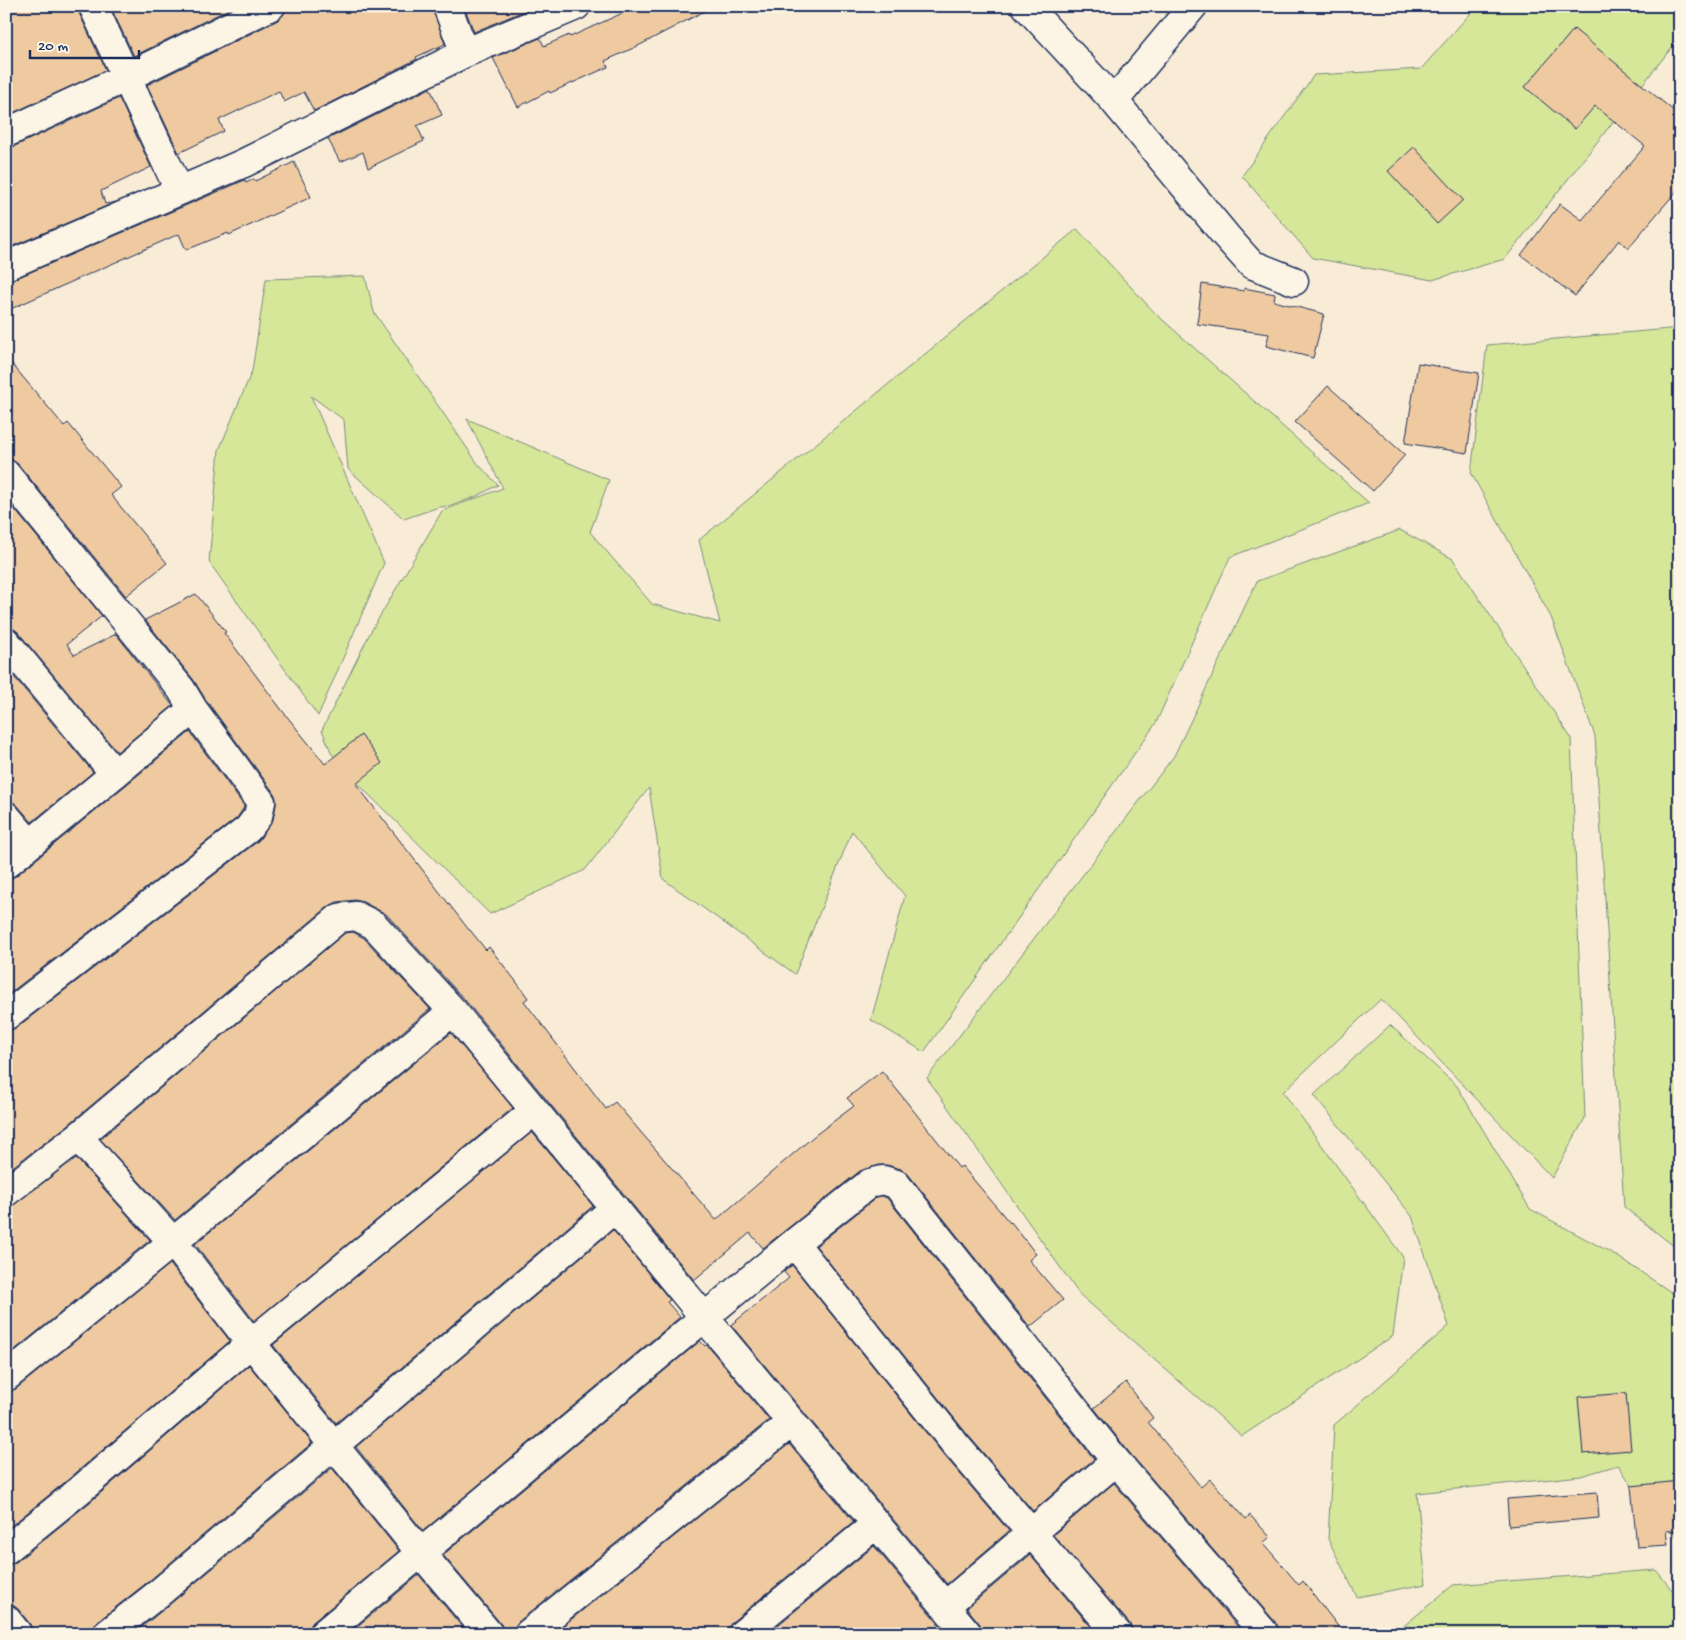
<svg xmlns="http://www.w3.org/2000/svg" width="1686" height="1640" viewBox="0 0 1686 1640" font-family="'Gochi Hand',sans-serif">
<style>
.green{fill:#d6e79a;stroke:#788b7c}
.building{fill:#efcaa0;stroke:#1b2f5e}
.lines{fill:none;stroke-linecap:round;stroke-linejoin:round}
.street-casing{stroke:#1b2f5e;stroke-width:31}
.street{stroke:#fcf5e5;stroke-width:28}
</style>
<rect width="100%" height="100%" fill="#f9ecd7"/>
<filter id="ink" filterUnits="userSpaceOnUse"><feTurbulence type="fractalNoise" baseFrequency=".02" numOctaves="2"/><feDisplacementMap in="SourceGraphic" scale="10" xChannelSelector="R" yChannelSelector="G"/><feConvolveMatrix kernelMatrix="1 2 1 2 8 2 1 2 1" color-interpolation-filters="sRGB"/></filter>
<g filter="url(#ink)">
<path class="green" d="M1477,6h203v31l-175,222 -73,21 -119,-22 -71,-82 72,-101 107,-6z
M1077,229l79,85 213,189 -139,54 -74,166 -232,329 -53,-32 34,-124 -53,-65 -57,143 -132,-95 -14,-91 -64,82 -95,44 -125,-123 -33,-37 -10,-24 48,-97 72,-122 61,-23 -36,-69 142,61 -19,52 62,72 68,19 -21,-83z
M365,276l9,36 104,152 20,21 -23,12 -24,9 -12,1 -35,12 -56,-50 -4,-49 -33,-24 73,167 -66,153 -109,-154 10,-112 33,-79 14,-92z
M1680,328v923l-56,-44 -29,-471 -44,-119 -80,-144 16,-128z
M1400,530l53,29 118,179 14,380 -33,60 -171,-179 -98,93 120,165 -10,79 -151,100 -163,-142 -152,-216 247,-322 83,-175z
M1390,1025l67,61 73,123 82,44 68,45v242l-31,-29 -31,-46 -37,11 -164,17 9,91 -69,13 -29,-58 6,-114 115,-99 -37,-110 -98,-121z
M1656,1570l24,30v34h-286l59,-49z"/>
<path class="building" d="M6,6h72l1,7 27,57 -100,46z
M110,6h125l-101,50z
M286,6h146l13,38 -29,13 1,2 -103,52 -10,-19 -20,10 -5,-11 -60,29 5,11 -45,22 -32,-68 131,-65 6,-6z
M464,6h67l-5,3v1l-52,22z
M638,6h76l-74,39 -35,16 3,6 -58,26 -1,-2 -31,16 -25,-49 47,-20 4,8 25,-11 1,2z
M1574,29l106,87v71l-52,61 -9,-8 -44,56 -54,-41 39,-51 22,16 63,-74 -50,-40 -20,23 -50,-42z
M430,88l12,27 -25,11 7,15 -56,27 -5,-16 -23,10 -12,-23z
M119,98l32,69 -50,24 4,13 11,-2 -110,47v-101l7,-1z
M1414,147l49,53 -26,24 -49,-53z
M294,162l17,35 -82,38 -1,-2 -42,17 -7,-16 -173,77v-30l6,-1 233,-100 1,3 8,-4 1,2z
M1202,284l42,7v-3l31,6 -1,7 50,13 -11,44 -47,-12 3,-12 -72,-10z
M6,357l58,69 4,-3 53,64 -10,8 56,68 -41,33 -108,-132 -6,-4 -6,-1z
M1418,363l61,10 -12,80 -62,-10z
M1328,386l77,69 -32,36 -78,-69z
M6,499l96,117 -35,28 7,11 42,-21 57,72 -56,46 -99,-120 -12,-8z
M196,594l30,38 -2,1 57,76 44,55 36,-29 21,28 -26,21 113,146h1l16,20 3,-3 26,33 13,18 -4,3 82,108 9,-7 101,118 98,-84 40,-30 -7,-8 35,-27 77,97 3,-2 48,57 1,-1 25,32 -7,6 34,40 -33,27 -122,-153 -7,-5 -14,-4h-8l-19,6 -97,77 -13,-15 -56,47 -229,-280 -79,-86 -23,-12 -8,-2 -18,2 -8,4 -261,219 -62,47v-141l10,-3 242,-187 15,-21 3,-15v-7l-2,-5 -68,-93 -13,-21 -48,-59z
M10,672l83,100 -61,50 -14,-16 -6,-5 -6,-1v-125z
M190,732l54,74 -1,3 -6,9 -231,178v-117l10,-3z
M353,932l11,6 66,71 -255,211 -75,-81 245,-206z
M451,1033l62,75 -259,213 -59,-77z
M532,1132l61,74 -257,217 -63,-78z
M76,1158l74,82 -144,117v-150l9,-3z
M882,1196l5,2 207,261 -61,52 -66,-77 -151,-188 61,-49z
M613,1230l57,70 -3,2 13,15 -257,214 -67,-84z
M170,1264l60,77 -160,137 -64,52v-138l10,-3z
M792,1265l151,189 66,77 -62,53 -216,-259 58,-47 -5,-6z
M700,1341l5,5 2,-1 62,75 -251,202 -4,6 -1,6h-9l-3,-10 -58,-69z
M249,1365l63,78 -163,138 -52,41 -4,6 -1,6h-59l-3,-10 -12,-15 -6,-4 -6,-1v-39l10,-3 74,-60z
M1126,1382l27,36 -5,4 53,65 9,-8 36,40 4,-4 20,22 -7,6 36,42 4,-4 41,53h-64l-3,-10 -149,-173 -34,-43z
M1626,1393l5,57 -48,4 -5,-57z
M789,1444l65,78 -122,100 -4,6 -1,6h-174z
M332,1468l67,83 -86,71 -4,6 -1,6h-175l36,-29z
M1680,1481v49l-14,1 2,14 -31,2 -6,-61z
M1114,1483l130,151h-111l-3,-10 -77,-89z
M1597,1492l2,26 -90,8 -2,-27z
M874,1546l73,88h-180z
M1030,1555l67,79h-114l-3,-10 -13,-16z
M419,1575l49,59h-120z"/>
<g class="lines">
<g class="street-casing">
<path id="street" d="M93,6l86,184
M447,6l18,47
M1026,6l88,95 112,135 25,28 43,17
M1114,101l79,-95
M6,133l121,-56 144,-71
M6,266l238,-103 221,-110 111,-47
M6,474l175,215 12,20 68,93 -3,14 -10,13 -242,187
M6,642l109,132
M6,816l24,28
M6,864l187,-155
M78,1137l95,105 78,101 169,209 69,82
M6,1192l72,-55 261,-219 17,-2 18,9 79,86 251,306 264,317
M794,1243l161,201 163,190
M6,1377l167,-135 280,-231
M6,1550l74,-60 171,-147 283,-232
M945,1606l171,-145
M6,1619l12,15
M107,1634l52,-41 456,-385
M323,1634l471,-391 76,-60 13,-3 13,4 220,277 149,173
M528,1634l264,-212
M742,1634l134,-110"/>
</g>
<use href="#street" class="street"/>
</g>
</g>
<rect width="1686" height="1640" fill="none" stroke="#fcf5e5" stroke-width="25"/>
<rect x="12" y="12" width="1661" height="1615" fill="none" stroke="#1b2f5e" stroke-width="2" filter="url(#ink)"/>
<path d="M30 50v8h109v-8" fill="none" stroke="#1b2f5e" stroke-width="2.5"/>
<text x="38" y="50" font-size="15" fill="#1b2f5e" stroke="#fcf5e5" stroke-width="4" paint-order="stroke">20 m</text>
</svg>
